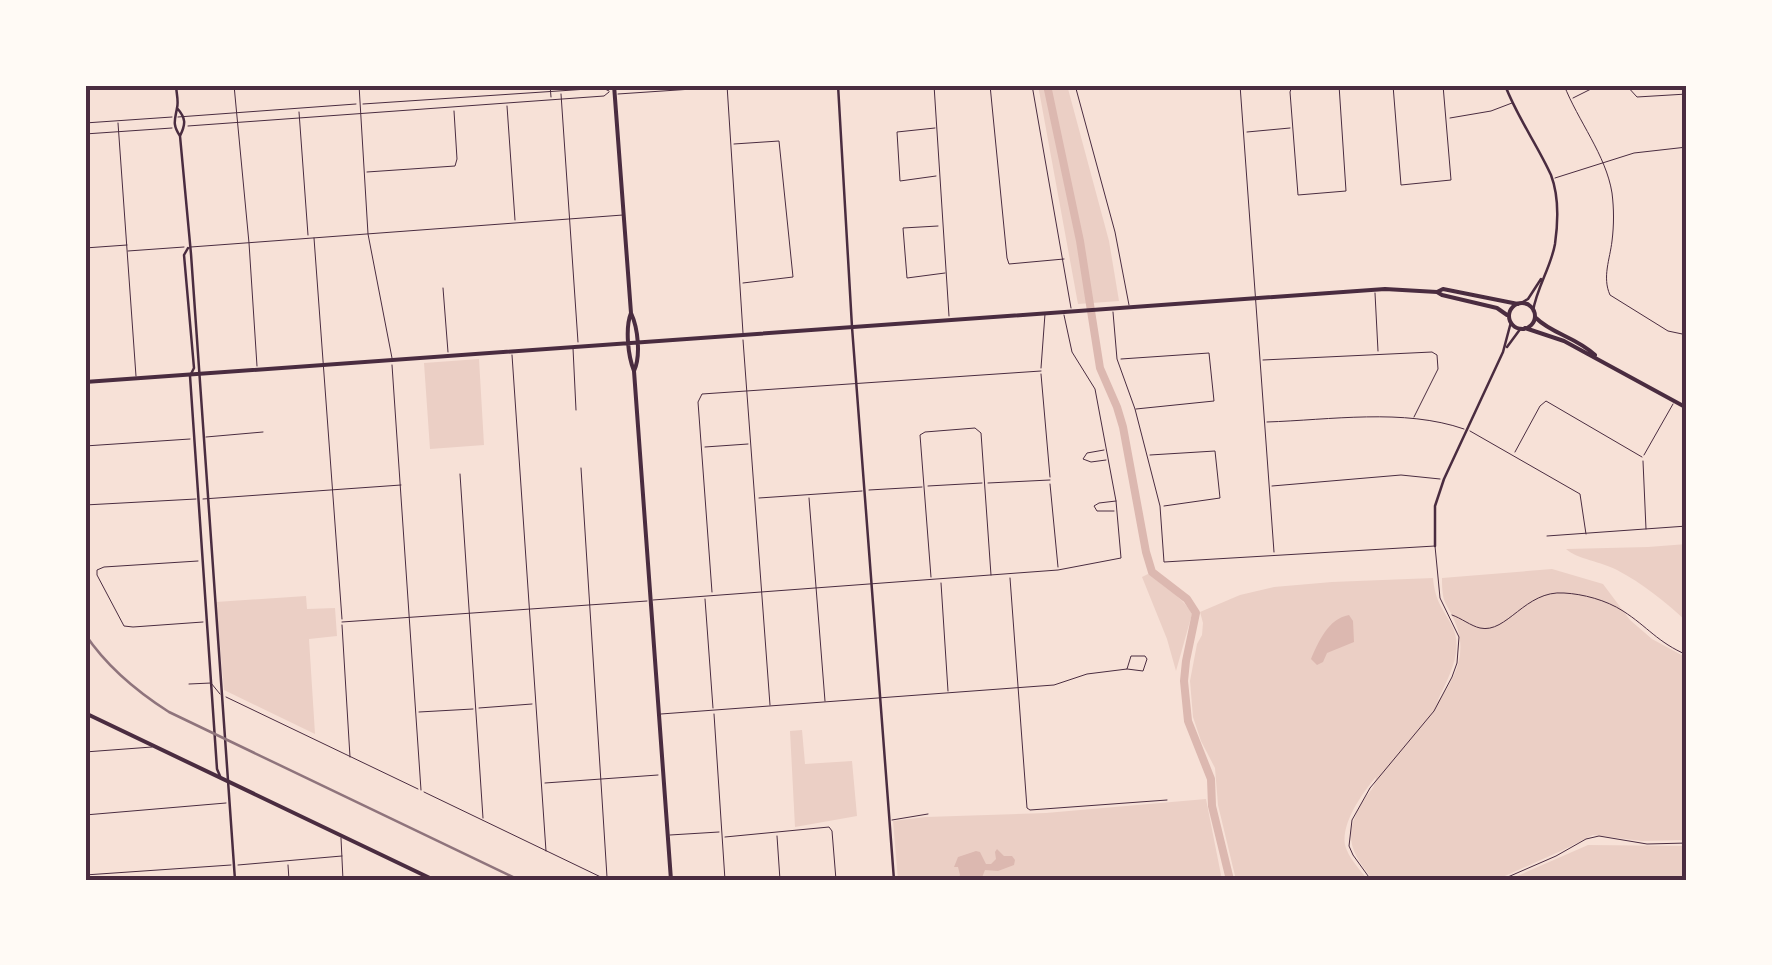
<svg xmlns="http://www.w3.org/2000/svg" width="1772" height="965" viewBox="0 0 1772 965" font-family="Spectral,serif">
<style>
.green{fill:#ebcfc5}
.water{fill:#dcb8b0}
.lines{fill:none;stroke-linecap:round;stroke-linejoin:round}
.river{stroke:#dcb8b0;stroke-width:8}
.minor{stroke:#4a2c40;stroke-width:1}
.tertiary{stroke:#4a2c40;stroke-width:2.5}
.secondary{stroke:#4a2c40;stroke-width:4}
.rail{stroke:#8f747c;stroke-width:2.5}
.neatline{fill:none;stroke:#4a2c40;stroke-width:4}
</style>
<rect width="100%" height="100%" fill="#f7e1d7"/>
<path class="green" d="M1038,85h29l42,156 10,60 -41,3z
M479,359l5,86 -54,4 -6,-86z
M1687,544v78c-21,-20 -45,-39 -70,-52 -15,-8 -40,-11 -51,-21l82,-2z
M1552,569l51,15 27,36 22,19 35,19v182l-45,1 -49,-6 -30,15 -67,30h-123c-24,-30 -31,-46 -8,-82 6,-8 10,-11 11,-21 -13,15 -35,46 -31,68 3,12 15,25 23,35h-132l-18,-75 -3,-37 -14,-27 -8,-24 -3,-36 7,-37 5,-9 1,-12 -3,-11 40,-17 34,-8 58,-5 101,-4c2,22 8,28 18,46 15,26 -4,55 -14,78 19,-24 31,-50 18,-80 -9,-22 -13,-16 -13,-44z
M1150,573c13,16 32,22 42,41l-16,57 -9,-32 -25,-62z
M306,596l1,13 28,-1 2,28 -28,3 6,95 -91,-44 -8,-88z
M802,730l3,34 47,-3 5,55 -62,11 -5,-96z
M1206,799l16,81h-324l-5,-59 33,-4 120,-4z
M1588,845l99,1v34h-179z"/>
<path class="water" d="M1349,615l4,6 1,21 -27,11 -4,9 -6,3 -6,-6c8,-18 17,-40 38,-44z
M997,849l7,7h8l3,4 -1,5 -16,6 -13,-1 -4,10h-35l13,-3 1,-2 -2,-8h-4l4,-10 18,-6 4,1 6,12h5l5,-5 -1,-7z"/>
<g class="lines">
<path class="river" d="M1047,85l33,156 20,127 17,39 6,20 23,125 6,20 35,27 9,14 -10,48 -2,20 4,40 23,58 1,27 18,74"/>
<path class="minor" d="M234,85l15,158 8,123
M359,85l9,149 24,124
M550,85l1,12
M727,85l16,248
M934,85l15,231
M990,85l17,173 2,6 55,-5
M1032,85l39,223
M1075,85l40,147 14,73
M1240,85l34,467
M1322,85l-31,4 -1,3 8,103 48,-4 -7,-106
M1393,85l8,100 50,-5 -8,-95
M1564,85c14,36 42,70 48,108 2,16 2,32 0,48 -2,18 -10,36 -2,54l58,36 19,4
M1626,85l11,12 50,-3
M561,94l17,248
M618,94l134,-9
M1573,98l26,-13
M363,104l240,-16 6,3
M507,106l8,114
M299,112l9,123
M178,117l178,-13
M1450,118l41,-7 21,-8
M85,123l87,-6
M118,123l18,253
M188,126l416,-30 5,-4
M935,128l-38,4 3,49 36,-5
M1247,132l43,-4
M85,134l87,-6
M734,144l45,-3 14,136 -50,6
M367,172l88,-6 2,-7 -3,-48
M1555,178l79,-25 53,-6
M938,226l-35,2 4,50 38,-5
M314,238l28,381
M191,247l432,-32
M85,248l42,-3
M128,251l56,-4
M443,288l5,64
M1375,293l3,58
M1113,312l4,47 18,50 25,97 4,56 271,-16 5,52 19,39 -2,26 -5,14 -18,34 -64,77 -18,32 -3,26 4,9 18,25
M743,340l27,365
M573,348l3,62
M512,355l34,496
M1121,359l88,-6 5,48 -78,8
M1263,360l169,-8 5,3 1,14 -24,48
M392,365l29,425
M1041,368l4,-54
M1041,374l9,103
M1267,422c63,-2 137,-14 197,7
M1470,431l110,63 6,40
M206,437l57,-5
M85,446l105,-7
M705,447l43,-3
M1104,450l-17,3 -4,6 8,3 15,-2
M1515,452l25,-46 6,-5 96,56
M1150,455l65,-4 5,47 -56,8
M1644,455l29,-51
M1643,461l3,68
M581,468l26,409
M460,474l23,344
M988,483l62,-3
M1050,484l8,83
M928,486l54,-3
M1272,486l129,-11 39,4
M869,490l53,-3
M759,498l103,-7
M809,498l16,203
M203,499l198,-14
M85,505l111,-6
M1114,511h-17l-3,-5 5,-3 17,-2
M1547,536l140,-10
M198,561l-94,6 -7,3v5l27,51 9,1 70,-5
M931,577l-11,-142 5,-3 50,-4 6,5 10,142
M1010,578l17,230 3,2 137,-10
M941,583l7,108
M712,592l-14,-190 4,-8 339,-23
M705,599l8,109
M653,600l405,-30 63,-12 -5,-57 -21,-112 -23,-37 -8,-37
M1452,615c9,3 19,11 28,13 27,6 45,-38 84,-35 19,1 42,7 59,18 25,16 34,31 64,44
M342,622l305,-21
M342,625l8,132
M189,684l22,-1 9,11
M226,697l192,92
M479,708l53,-4
M419,712l54,-3
M661,714l393,-29 33,-11 40,-5 4,-13h14l2,3 -4,12 -16,-2
M714,714l11,166
M85,752l67,-5
M545,783l113,-8
M424,792l183,88
M85,815l141,-12
M892,820l36,-6
M670,835l49,-3
M777,836l3,44
M725,837l104,-10 3,4 4,49
M341,838l2,42
M238,865l104,-9
M288,865l1,15
M85,875l146,-10
M1501,880l55,-24 30,-17 13,-3 48,8 40,-1"/>
<path class="tertiary" d="M176,85c0,7 3,16 1,23 -2,12 -5,16 3,28 6,-12 6,-18 -3,-28
M838,85l14,242 42,553
M1505,85c12,32 32,59 46,90 8,21 7,48 4,69 -4,23 -18,43 -22,67
M180,136l11,118 44,626
M188,248l-4,7 10,113 -4,8 27,393 3,7
M1521,303l7,-4 13,-20
M1507,347l14,-19
M1435,546v-40l9,-27 59,-127 8,-30"/>
<path class="secondary" d="M614,85l17,228c7,15 10,43 3,58
M1437,292l5,3 55,13 10,7
M1509 316a13 13 0 1 1 26 0a13 13 0 1 1-26 0Z
M631,313c-6,15 -3,43 3,58l37,509
M1536,318c16,16 40,19 59,37
M1525,328l39,13 123,67
M85,382l1300,-93 52,3 6,-3 75,15
M85,713l349,167"/>
<path class="rail" d="M85,634c22,33 51,57 84,78l350,168"/>
</g>
<rect width="1772" height="965" fill="none" stroke="#fffaf5" stroke-width="175"/>
<rect x="88" y="88" width="1596" height="790" class="neatline"/>
</svg>
